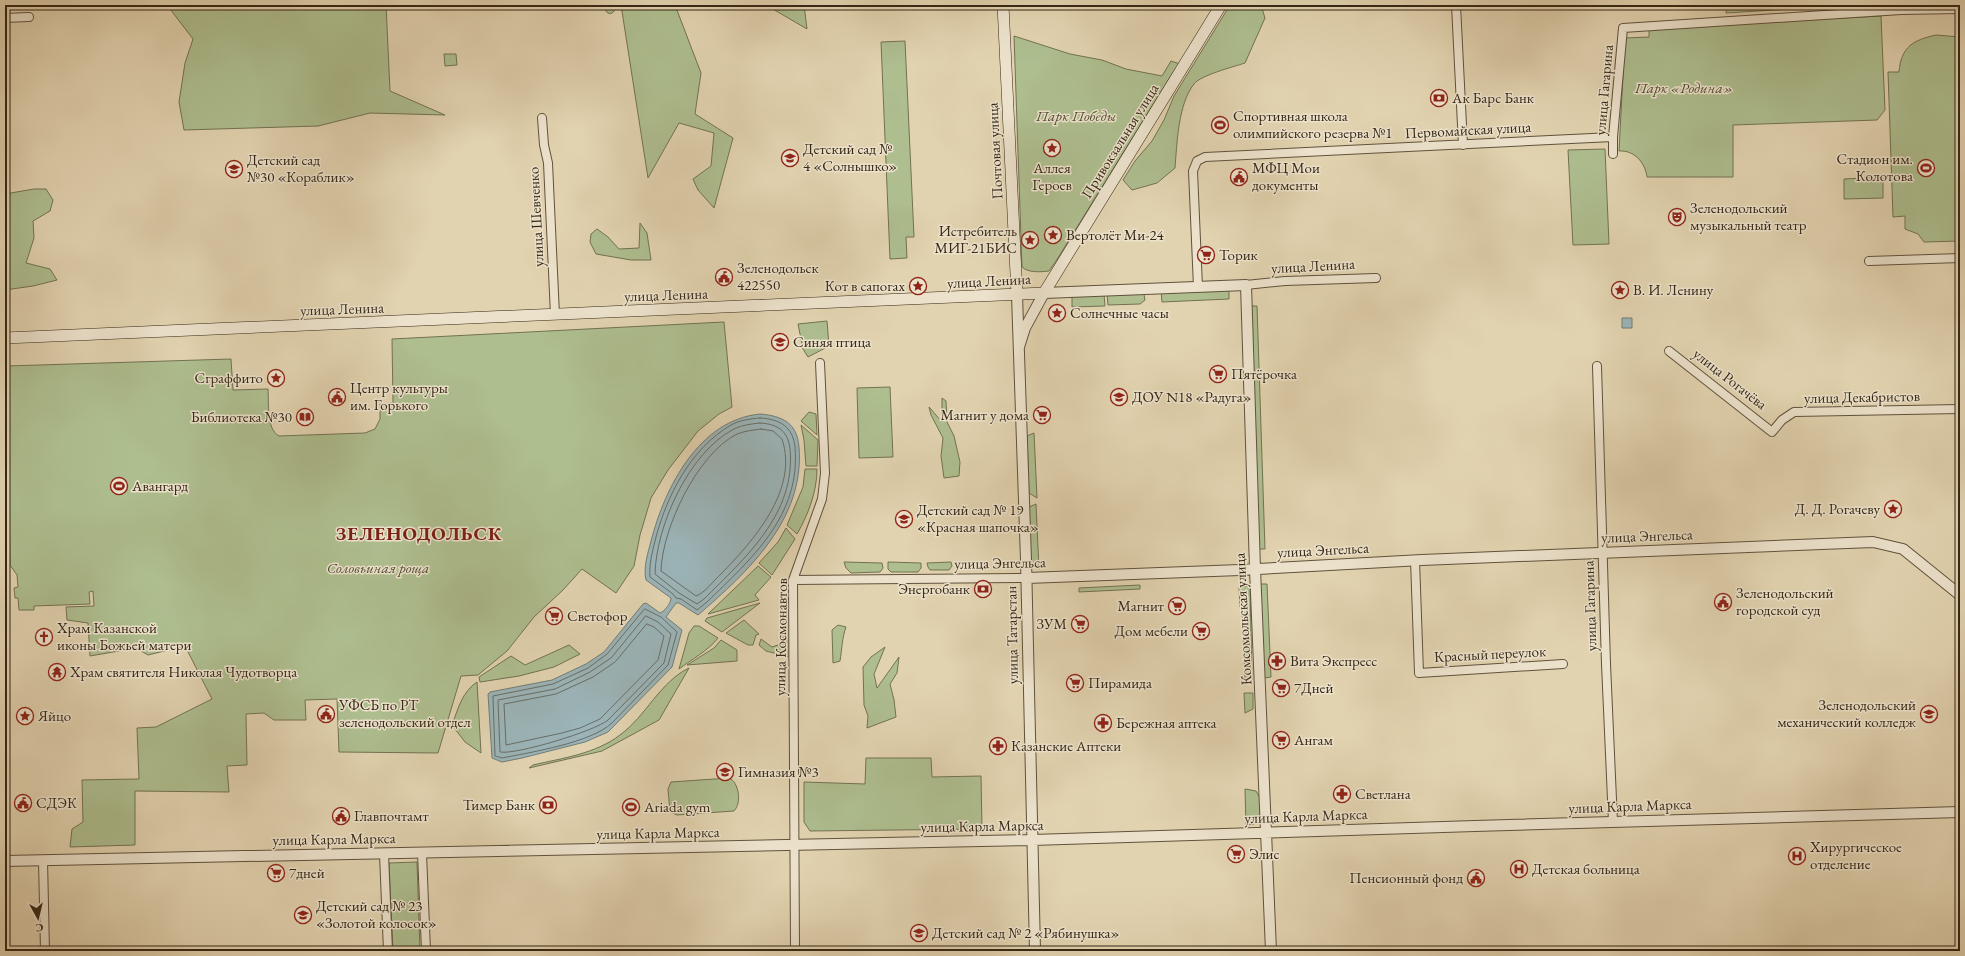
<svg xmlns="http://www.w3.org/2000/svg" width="1965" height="956" viewBox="0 0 1965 956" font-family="'EB Garamond',serif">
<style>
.green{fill:#aebe8f;stroke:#727252}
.water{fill:#9bb4b8;stroke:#727c77}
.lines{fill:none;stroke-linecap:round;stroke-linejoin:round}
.shore{stroke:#686e66;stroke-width:1}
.minor-casing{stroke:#60523c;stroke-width:10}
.tertiary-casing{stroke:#60523c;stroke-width:12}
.secondary-casing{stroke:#352715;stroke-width:12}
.minor{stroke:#ece2cc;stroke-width:8}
.tertiary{stroke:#ece2cc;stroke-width:10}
.secondary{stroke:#ece2cc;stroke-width:11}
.labels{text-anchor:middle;stroke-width:3;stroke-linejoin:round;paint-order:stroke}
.park-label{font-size:15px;font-style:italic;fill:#534d34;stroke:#ece2cc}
.street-label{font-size:15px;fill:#352715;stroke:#ece2cc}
.poi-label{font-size:15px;fill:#352715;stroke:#ece2cc;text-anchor:start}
.district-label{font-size:19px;font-weight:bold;letter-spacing:1px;fill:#7a1f14;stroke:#ece2cc}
</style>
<rect width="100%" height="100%" fill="#e2d3b0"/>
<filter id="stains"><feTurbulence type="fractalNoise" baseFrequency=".005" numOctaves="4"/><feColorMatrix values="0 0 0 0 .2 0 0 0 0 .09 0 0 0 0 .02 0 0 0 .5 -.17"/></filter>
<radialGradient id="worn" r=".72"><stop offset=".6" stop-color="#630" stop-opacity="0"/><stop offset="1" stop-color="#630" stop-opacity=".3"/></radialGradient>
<path class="green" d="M605.5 9a4.5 4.5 0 1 1 9 0a4.5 4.5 0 1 1-9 0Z
M167,5h219l4,86 55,24 -75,-2 -52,13 -134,4 -5,-28 6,-39 8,-24z
M621,5h54l26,68 -6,41 38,24 -19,70 -16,-18 -5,-11 18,-13 3,-33 -35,-10 -31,55z
M766,5h38l3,24z
M1230,5h31l4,13 -20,45c-12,4 -44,12 -51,21 -16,20 -17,60 -19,84l-18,15 -25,7 -9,-10 12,-19 17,-20 12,-21 10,-24z
M1727,5h127l-128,8z
M1881,16l4,94 -8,10 -144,5v52h-86c-2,-15 -13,-27 -28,-26l6,-113 24,-1v-9z
M1936,35l24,2v204l-36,1 -6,-8 -13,-5v-13l-12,1 -5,-145h11c2,-25 14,-32 37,-37z
M1014,36l56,18 32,6 24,9 36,7 9,-15 9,3 -8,10 -116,187 -7,10c-8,1 -21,2 -27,-4z
M905,41l9,196h-8l1,21 -17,1 -9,-217z
M444,54h12l1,11 -12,1z
M1605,149l4,95 -36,1 -5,-95z
M1883,177v21l-39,1v-20z
M34,189h12l7,11 -3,11 -17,10 1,17 -8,25 24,6 7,11 -24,6 -28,4v-96z
M640,223l7,10 4,27h-20l-35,-6 -6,-12 1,-8 6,-5 11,8 11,12 20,-1z
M1229,288v11l-67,3 -1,-11z
M1107,293l37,1 1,6 -5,4 -32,1z
M1104,294l1,12 -33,1v-12z
M1250,306h7l8,243h-7z
M827,321l2,25 -21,11 -5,-8 -5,-25z
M724,322l8,85 -13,7 -21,17 -30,39 -17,28 -11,37 -6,31 -18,27 -34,-24 -19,21 -29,27 -27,34 -29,24 -17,1 -23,77 -99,-1 -2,-53 -32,1 1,20h-32l-10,-7 -18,1 1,51 -20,1 2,26 -94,-1v54l-65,2 2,-18 11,-7 -1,-42 57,-1 -2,-51 19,-1 56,-28 -27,-53 -37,9 -12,-7 -46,8 -2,-33 -21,-3 -1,-13 28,-1 -1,-15 -4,1 1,12 -56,2v4h-15l-1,-12h-3l-1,-10 4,-1 -1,-12 -7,-10 -3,-199 224,-7 2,31 35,-1c1,14 -2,40 11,47l86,-3 10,-4 5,-10v-15l13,-1 -1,-64z
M890,387l3,70 -34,1 -2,-70z
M942,398l4,3 1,21 7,14 6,26 -1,14 -15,2 -3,-22 2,-18 -12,-23 -2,-8 13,15z
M809,412l7,2 1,21 -16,-14z
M801,425l17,15 -1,26h-11l-2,-26z
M1034,433l3,65 -8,-5 -2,-57z
M805,469h12c0,23 -9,46 -20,65l-10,-9 16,-38z
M1036,504l3,65 -8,-5 -2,-57z
M786,528l9,11 -23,36 -13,-12 19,-21z
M844,562l38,1 1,5 -3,4 -29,1 -5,-5z
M888,562l33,1v5l-3,4h-27l-3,-3z
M951,562l1,4 -3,4h-19l-2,-3 -1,-4z
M758,566l13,11 -16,18 4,5 -51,14z
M1260,584h7l4,93 -7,1z
M1140,585v4l-61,3v-4z
M1250,586l2,94h-7l-3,-73h-2l-1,-20z
M787,596l3,6 -1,55 -23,-6 -7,-6 2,-6 11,8 9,-3 2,-6v-41z
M760,603l-38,29 -17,-11 2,-3z
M744,620l15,14 -3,1 -3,10h-5l-22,-12z
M838,625l8,2c-4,11 -4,22 -6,34l-7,2 -1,-33z
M694,626h5l19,12c-10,13 -26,21 -39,31l10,-36z
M721,640l16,10v11l-50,4 27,-17z
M569,645l11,9 -26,13 -35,9 -39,6 -1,-5 32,-21 14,9z
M885,647l-11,27 3,14 22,-31 -2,16 -7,11 4,16 2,17 -29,11 1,-12 -4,-11 -1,-38 8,-10z
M689,668l-30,52 -57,31 -73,17 4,-3c30,-7 62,-11 87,-30 26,-19 40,-53 69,-67z
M477,682l4,71 -16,-11 -13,-17c6,-16 10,-33 25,-43z
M1244,693h9v16l-8,4z
M866,758h65l1,19 49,-1 1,53 -172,2 -6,-9v-40l61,2z
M729,778c10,4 13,25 5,33l-57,4 -7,-3 -2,-23 3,-7z
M1245,789l11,2 4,7v22l-6,4 -8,1z
M417,862l3,89h-27l-4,-88z"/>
<path class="water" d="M1622,318h10v10h-10z
M760,414c23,2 37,9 39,33 6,72 -51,125 -101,168l-19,-12h-3l-10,14 16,13 -10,37 -64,65 -23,10 -63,16 -20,4 -10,-4 -4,-64 2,-2 62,-12 34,-16 18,-12 39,-48 3,-1 14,10c5,-2 11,-10 11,-15l-25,-18c-3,-13 2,-27 5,-39 14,-54 48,-121 109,-127z"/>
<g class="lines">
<path class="shore" d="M760,418c20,1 33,9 35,29 6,69 -44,112 -88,155l-10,8 -16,-11 -5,-1 -3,-4 -23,-17c-1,-12 2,-24 5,-36 11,-44 35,-92 76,-116 9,-5 19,-6 29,-7z
M760,423c18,1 28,8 30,26 6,65 -45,109 -86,150l-7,5 -18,-11 -24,-19c1,-48 34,-122 79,-145 8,-4 17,-5 26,-6z
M761,429l12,2 9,8c17,51 -29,102 -61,135 -7,6 -16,19 -25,22l-35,-25c1,-42 36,-117 76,-137 8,-3 16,-4 24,-5z
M645,609l16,8 16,15 -9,33 -56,58c-22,20 -80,29 -110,35l-7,-2 -2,-60 60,-12 35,-16 19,-14z
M646,616l12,6 13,12 -7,29 -56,57c-13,11 -92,35 -108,32l-2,-52 57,-11 35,-17 21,-14z
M647,624l7,3 10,9 -6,24 -58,59 -20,9 -18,5 -56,12 -2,-41 52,-10 37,-17 22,-15z"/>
<g class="minor-casing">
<path id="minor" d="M1456,5l7,140
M5,18l24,-1
M542,118l2,27 4,18 7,152
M1613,154v-17l10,-109 278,-18 59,-1
M1869,261l91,-3
M1246,285l39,-4 91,-3
M1198,287l-5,-116 4,-10 8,-4 408,-20
M1669,351l103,81 10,-12 12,-8 166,-3
M1597,366l9,298 7,158
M1415,560l4,113 144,-9
M793,580l234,-2
M422,853l4,98
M384,854l4,97
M43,860l2,91
M795,951l-2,-371 29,-81 3,-26 -5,-110"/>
</g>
<g class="tertiary-casing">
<path id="tertiary" d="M1017,295l9,265 9,391
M1019,347l6,-19 19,-35 202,-8 9,284 16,382
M1027,578l213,-8 182,-10 451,-18 30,7 57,46
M5,861l1027,-21 443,-14 485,-14"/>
</g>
<g class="secondary-casing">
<path id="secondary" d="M1003,5l14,290
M5,338l1039,-45 177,-288"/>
</g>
<use href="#minor" class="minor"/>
<use href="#tertiary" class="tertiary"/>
<use href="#secondary" class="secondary"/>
</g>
<defs>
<g id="bank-ring" transform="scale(0.9)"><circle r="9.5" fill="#ece2cc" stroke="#8f2418" stroke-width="1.5"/><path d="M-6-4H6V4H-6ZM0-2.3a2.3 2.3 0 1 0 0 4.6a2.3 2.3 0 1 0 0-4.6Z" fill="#8f2418"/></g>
<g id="stadium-ring" transform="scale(0.9)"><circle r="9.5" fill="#ece2cc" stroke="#8f2418" stroke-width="1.5"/><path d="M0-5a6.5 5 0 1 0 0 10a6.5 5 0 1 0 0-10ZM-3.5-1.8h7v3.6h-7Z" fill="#8f2418"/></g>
<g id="sight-ring" transform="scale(0.9)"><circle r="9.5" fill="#ece2cc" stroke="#8f2418" stroke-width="1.5"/><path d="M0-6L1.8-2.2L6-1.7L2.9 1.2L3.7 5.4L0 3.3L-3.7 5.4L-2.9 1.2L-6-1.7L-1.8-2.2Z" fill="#8f2418"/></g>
<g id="school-ring" transform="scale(0.9)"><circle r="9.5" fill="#ece2cc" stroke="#8f2418" stroke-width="1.5"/><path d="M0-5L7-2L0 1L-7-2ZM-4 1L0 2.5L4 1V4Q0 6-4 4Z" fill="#8f2418"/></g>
<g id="civic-ring" transform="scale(0.9)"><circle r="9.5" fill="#ece2cc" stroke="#8f2418" stroke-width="1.5"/><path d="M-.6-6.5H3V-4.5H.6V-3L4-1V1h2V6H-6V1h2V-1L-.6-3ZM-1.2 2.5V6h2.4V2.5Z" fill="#8f2418"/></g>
<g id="theatre-ring" transform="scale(0.9)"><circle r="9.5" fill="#ece2cc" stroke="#8f2418" stroke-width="1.5"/><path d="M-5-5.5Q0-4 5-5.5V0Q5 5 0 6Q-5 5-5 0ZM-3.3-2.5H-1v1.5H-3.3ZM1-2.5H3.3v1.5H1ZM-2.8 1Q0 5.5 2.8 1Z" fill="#8f2418"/></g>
<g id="supermarket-ring" transform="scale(0.9)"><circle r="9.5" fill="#ece2cc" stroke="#8f2418" stroke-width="1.5"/><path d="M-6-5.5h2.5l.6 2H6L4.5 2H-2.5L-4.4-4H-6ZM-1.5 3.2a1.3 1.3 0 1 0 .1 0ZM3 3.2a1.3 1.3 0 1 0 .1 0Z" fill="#8f2418"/></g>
<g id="library-ring" transform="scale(0.9)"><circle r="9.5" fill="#ece2cc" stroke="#8f2418" stroke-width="1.5"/><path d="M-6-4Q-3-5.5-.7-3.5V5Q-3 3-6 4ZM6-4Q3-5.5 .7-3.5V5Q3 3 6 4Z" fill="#8f2418"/></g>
<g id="church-ring" transform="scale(0.9)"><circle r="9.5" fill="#ece2cc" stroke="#8f2418" stroke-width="1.5"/><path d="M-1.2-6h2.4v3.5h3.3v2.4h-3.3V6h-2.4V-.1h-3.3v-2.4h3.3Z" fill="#8f2418"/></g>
<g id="pharmacy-ring" transform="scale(0.9)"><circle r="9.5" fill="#ece2cc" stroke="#8f2418" stroke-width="1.5"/><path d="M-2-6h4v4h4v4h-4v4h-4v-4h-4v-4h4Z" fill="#8f2418"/></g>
<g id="temple-ring" transform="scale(0.9)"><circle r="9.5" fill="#ece2cc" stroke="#8f2418" stroke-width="1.5"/><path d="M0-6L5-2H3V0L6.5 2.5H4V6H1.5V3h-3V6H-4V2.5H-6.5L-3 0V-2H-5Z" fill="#8f2418"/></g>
<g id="university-ring" transform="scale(0.9)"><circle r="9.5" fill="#ece2cc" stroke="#8f2418" stroke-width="1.5"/><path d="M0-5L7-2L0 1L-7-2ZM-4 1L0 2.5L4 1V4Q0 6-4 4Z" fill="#8f2418"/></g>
<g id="hospital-ring" transform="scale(0.9)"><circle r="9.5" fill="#ece2cc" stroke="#8f2418" stroke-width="1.5"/><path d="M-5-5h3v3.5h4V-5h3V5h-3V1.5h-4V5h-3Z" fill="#8f2418"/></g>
</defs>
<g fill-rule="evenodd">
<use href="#bank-ring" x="1439" y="98"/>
<use href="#stadium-ring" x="1220" y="125"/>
<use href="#sight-ring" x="1052" y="148"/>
<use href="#school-ring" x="790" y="158"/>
<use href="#stadium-ring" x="1926" y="168"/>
<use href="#school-ring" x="234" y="169"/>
<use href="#civic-ring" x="1239" y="177"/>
<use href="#theatre-ring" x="1677" y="217"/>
<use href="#sight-ring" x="1053" y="235"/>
<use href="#sight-ring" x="1030" y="240"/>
<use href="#supermarket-ring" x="1206" y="255"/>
<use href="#civic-ring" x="724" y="277"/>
<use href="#sight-ring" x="918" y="286"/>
<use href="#sight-ring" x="1620" y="290"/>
<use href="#sight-ring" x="1057" y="313"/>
<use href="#school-ring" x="780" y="342"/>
<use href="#supermarket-ring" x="1218" y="374"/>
<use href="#sight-ring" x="276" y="378"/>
<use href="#civic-ring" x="337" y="397"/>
<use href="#school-ring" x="1119" y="397"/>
<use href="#supermarket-ring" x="1042" y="415"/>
<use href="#library-ring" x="305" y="417"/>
<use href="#stadium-ring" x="119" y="486"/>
<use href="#sight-ring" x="1893" y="509"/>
<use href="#school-ring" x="904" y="519"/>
<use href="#bank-ring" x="983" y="589"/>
<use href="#civic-ring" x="1723" y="602"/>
<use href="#supermarket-ring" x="1177" y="606"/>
<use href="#supermarket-ring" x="554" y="616"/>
<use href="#supermarket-ring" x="1080" y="624"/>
<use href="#supermarket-ring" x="1201" y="631"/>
<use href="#church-ring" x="44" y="637"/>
<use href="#pharmacy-ring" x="1277" y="661"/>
<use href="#temple-ring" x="57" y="672"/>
<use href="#supermarket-ring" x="1075" y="683"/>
<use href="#supermarket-ring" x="1281" y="688"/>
<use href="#civic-ring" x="326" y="714"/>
<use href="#university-ring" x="1929" y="714"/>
<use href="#sight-ring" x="25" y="716"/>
<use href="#pharmacy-ring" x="1103" y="723"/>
<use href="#supermarket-ring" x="1281" y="740"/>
<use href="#pharmacy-ring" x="998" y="746"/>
<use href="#school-ring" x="725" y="772"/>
<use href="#pharmacy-ring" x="1342" y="794"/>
<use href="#civic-ring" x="23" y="803"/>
<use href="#bank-ring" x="548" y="805"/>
<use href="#stadium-ring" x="631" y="807"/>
<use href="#civic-ring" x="341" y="816"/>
<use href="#supermarket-ring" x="1236" y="854"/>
<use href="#hospital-ring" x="1797" y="856"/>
<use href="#hospital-ring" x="1519" y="869"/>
<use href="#supermarket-ring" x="276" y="873"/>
<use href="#civic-ring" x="1476" y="878"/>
<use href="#school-ring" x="303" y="915"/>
<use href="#school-ring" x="919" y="933"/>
</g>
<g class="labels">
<g class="park-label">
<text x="1684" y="93">Парк «Родина»</text>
<text x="1076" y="121">Парк Победы</text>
<text x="378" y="573">Соловьиная роща</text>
</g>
<g class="street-label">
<text transform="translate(1604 90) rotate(-85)" y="5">улица Гагарина</text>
<text transform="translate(1468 130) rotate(-3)" y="5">Первомайская улица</text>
<text transform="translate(1120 141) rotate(-58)" y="5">Привокзальная улица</text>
<text transform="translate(995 151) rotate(-93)" y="5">Почтовая улица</text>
<text transform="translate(536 217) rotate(-93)" y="5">улица Шевченко</text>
<text transform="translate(1313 266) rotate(-3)" y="5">улица Ленина</text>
<text transform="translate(989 281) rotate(-3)" y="5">улица Ленина</text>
<text transform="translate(666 295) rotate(-2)" y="5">улица Ленина</text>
<text transform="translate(342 309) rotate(-2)" y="5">улица Ленина</text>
<text transform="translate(1730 379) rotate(38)" y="5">улица Рогачёва</text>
<text transform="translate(1862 397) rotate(-1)" y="5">улица Декабристов</text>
<text transform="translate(1647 536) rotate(-2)" y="5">улица Энгельса</text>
<text transform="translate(1323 550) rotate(-3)" y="5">улица Энгельса</text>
<text transform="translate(1000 563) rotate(-1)" y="5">улица Энгельса</text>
<text transform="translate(1590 606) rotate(-92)" y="5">улица Гагарина</text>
<text transform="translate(1243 619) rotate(-93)" y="5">Комсомольская улица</text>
<text transform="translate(1012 635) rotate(-91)" y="5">улица Татарстан</text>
<text transform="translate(781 637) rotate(-89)" y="5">улица Космонавтов</text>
<text transform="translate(1490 654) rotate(-3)" y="5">Красный переулок</text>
<text transform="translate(1630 806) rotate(-2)" y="5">улица Карла Маркса</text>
<text transform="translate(1306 816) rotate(-2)" y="5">улица Карла Маркса</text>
<text transform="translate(982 826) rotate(-1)" y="5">улица Карла Маркса</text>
<text transform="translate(658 833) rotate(-1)" y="5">улица Карла Маркса</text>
<text transform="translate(334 839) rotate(-1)" y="5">улица Карла Маркса</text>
</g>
<g class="poi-label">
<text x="1452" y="103">Ак Барс Банк</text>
<text x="1233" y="121">Спортивная школа<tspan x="1233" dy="17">олимпийского резерва №1</tspan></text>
<text x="803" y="154">Детский сад №<tspan x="803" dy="17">4 «Солнышко»</tspan></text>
<text x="1913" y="164" text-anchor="end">Стадион им.<tspan x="1913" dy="17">Колотова</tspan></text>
<text x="247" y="165">Детский сад<tspan x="247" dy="17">№30 «Кораблик»</tspan></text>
<text x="1052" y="173" text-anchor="middle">Аллея<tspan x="1052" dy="17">Героев</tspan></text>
<text x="1252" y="173">МФЦ Мои<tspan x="1252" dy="17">документы</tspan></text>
<text x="1690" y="213">Зеленодольский<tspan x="1690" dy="17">музыкальный театр</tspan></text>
<text x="1017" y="236" text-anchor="end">Истребитель<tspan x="1017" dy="17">МИГ-21БИС</tspan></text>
<text x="1066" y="240">Вертолёт Ми-24</text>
<text x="1219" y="260">Торик</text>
<text x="737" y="273">Зеленодольск<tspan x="737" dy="17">422550</tspan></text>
<text x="905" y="291" text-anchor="end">Кот в сапогах</text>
<text x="1633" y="295">В. И. Ленину</text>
<text x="1070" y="318">Солнечные часы</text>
<text x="793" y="347">Синяя птица</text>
<text x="1231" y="379">Пятёрочка</text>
<text x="263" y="383" text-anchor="end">Сграффито</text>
<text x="350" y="393">Центр культуры<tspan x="350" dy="17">им. Горького</tspan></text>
<text x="1132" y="402">ДОУ N18 «Радуга»</text>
<text x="1029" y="420" text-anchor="end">Магнит у дома</text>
<text x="292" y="422" text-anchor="end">Библиотека №30</text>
<text x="132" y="491">Авангард</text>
<text x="1880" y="514" text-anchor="end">Д. Д. Рогачеву</text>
<text x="917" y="515">Детский сад № 19<tspan x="917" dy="17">«Красная шапочка»</tspan></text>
<text x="970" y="594" text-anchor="end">Энергобанк</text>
<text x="1736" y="598">Зеленодольский<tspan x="1736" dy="17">городской суд</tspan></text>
<text x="1164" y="611" text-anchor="end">Магнит</text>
<text x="567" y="621">Светофор</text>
<text x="1067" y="629" text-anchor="end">ЗУМ</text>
<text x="57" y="633">Храм Казанской<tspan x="57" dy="17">иконы Божьей матери</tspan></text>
<text x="1188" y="636" text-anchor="end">Дом мебели</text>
<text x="1290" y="666">Вита Экспресс</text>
<text x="70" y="677">Храм святителя Николая Чудотворца</text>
<text x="1088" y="688">Пирамида</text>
<text x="1294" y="693">7Дней</text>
<text x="339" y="710">УФСБ по РТ<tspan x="339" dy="17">зеленодольский отдел</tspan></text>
<text x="1916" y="710" text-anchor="end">Зеленодольский<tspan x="1916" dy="17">механический колледж</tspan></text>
<text x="38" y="721">Яйцо</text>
<text x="1116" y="728">Бережная аптека</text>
<text x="1294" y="745">Ангам</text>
<text x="1011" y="751">Казанские Аптеки</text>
<text x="738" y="777">Гимназия №3</text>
<text x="1355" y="799">Светлана</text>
<text x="36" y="808">СДЭК</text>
<text x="535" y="810" text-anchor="end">Тимер Банк</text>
<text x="644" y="812">Ariada gym</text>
<text x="354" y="821">Главпочтамт</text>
<text x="1810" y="852">Хирургическое<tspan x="1810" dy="17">отделение</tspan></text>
<text x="1249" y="859">Элис</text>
<text x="1532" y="874">Детская больница</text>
<text x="289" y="878">7дней</text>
<text x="1463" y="883" text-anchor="end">Пенсионный фонд</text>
<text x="316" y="911">Детский сад № 23<tspan x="316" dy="17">«Золотой колосок»</tspan></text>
<text x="932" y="938">Детский сад № 2 «Рябинушка»</text>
</g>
<g class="district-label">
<text x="419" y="540">ЗЕЛЕНОДОЛЬСК</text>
</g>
</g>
<rect width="1965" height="956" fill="none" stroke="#e2d3b0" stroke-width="20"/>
<rect x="6" y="6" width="1953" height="944" fill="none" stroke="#352715" stroke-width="2"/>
<rect x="10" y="10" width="1945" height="936" fill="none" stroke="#352715"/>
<g transform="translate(38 918) rotate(172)" stroke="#ece2cc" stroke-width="3" paint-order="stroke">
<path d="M0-3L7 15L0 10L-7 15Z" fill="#352715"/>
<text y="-6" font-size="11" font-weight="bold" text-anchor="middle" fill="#352715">С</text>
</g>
<rect width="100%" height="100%" filter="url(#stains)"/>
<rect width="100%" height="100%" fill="url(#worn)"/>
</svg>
